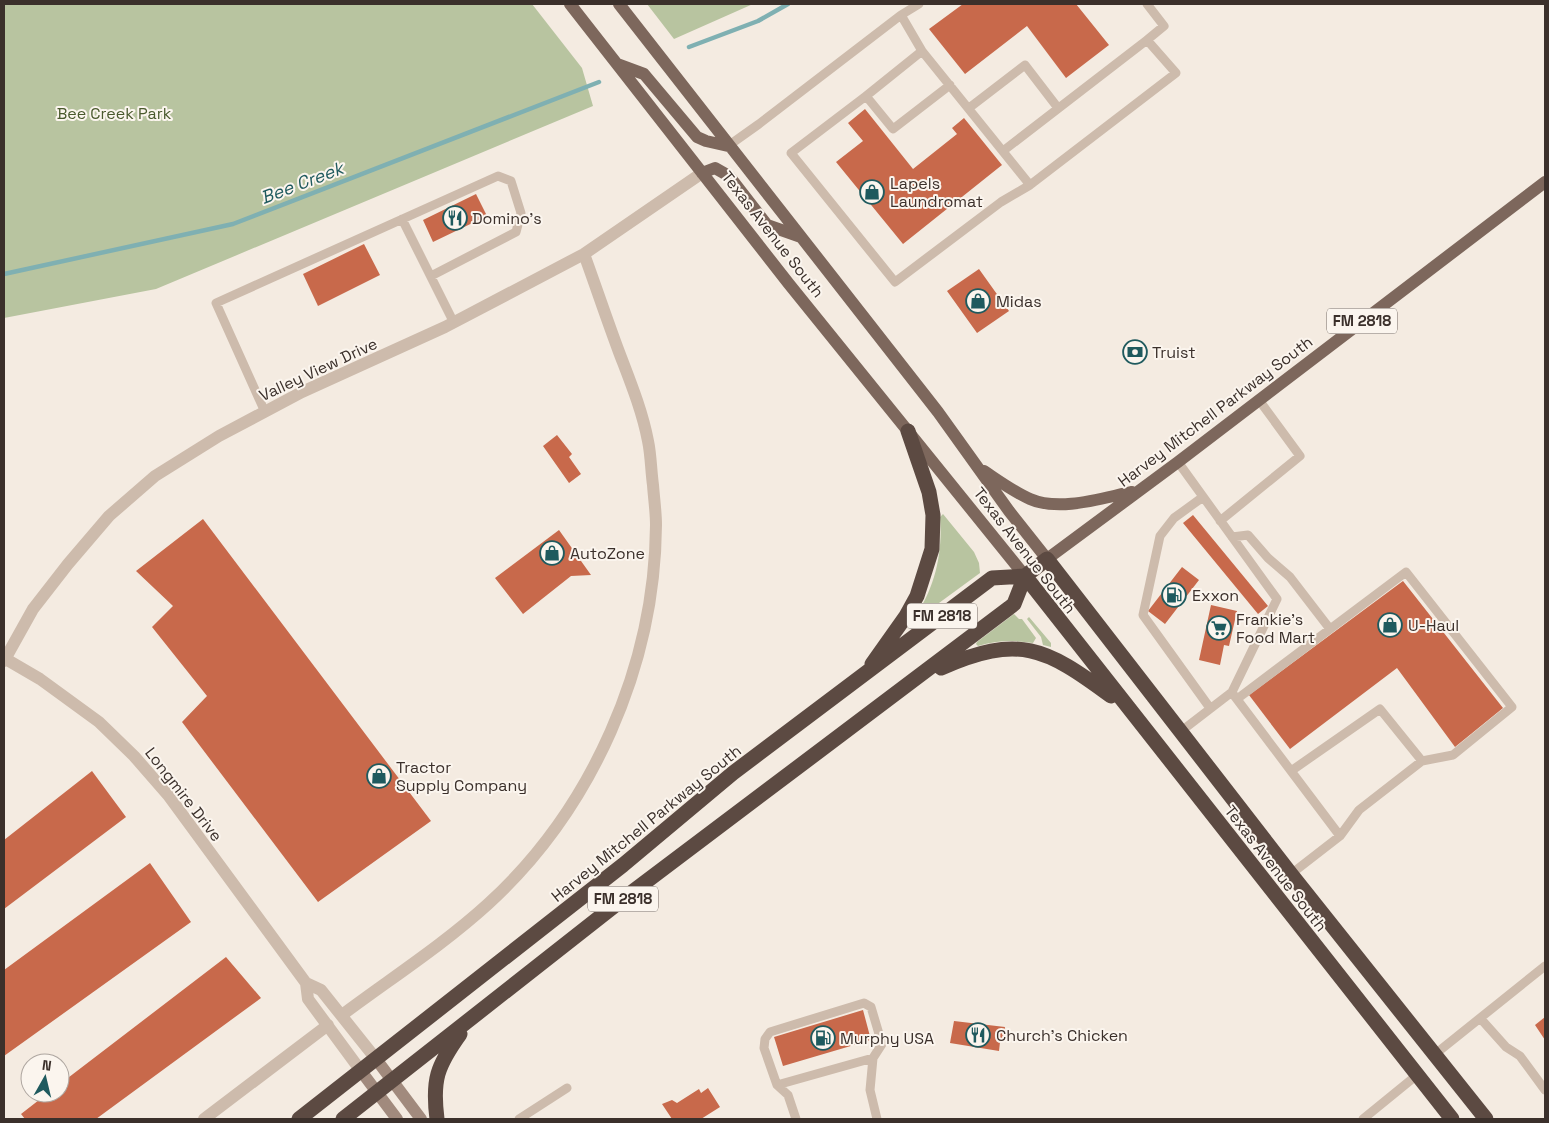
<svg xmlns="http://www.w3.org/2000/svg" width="1549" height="1123" viewBox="0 0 1549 1123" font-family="'Space Grotesk',sans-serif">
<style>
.green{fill:#b8c4a0}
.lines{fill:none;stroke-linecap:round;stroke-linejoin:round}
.stream{stroke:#7fb0b2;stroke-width:4.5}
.building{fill:#c8694b}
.lane{stroke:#cdbbac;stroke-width:9}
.street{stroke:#cdbbac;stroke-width:12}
.secondary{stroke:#a18a7d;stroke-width:12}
.primary{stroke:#7d675c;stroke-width:12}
.highway{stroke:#5c4a42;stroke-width:15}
.labels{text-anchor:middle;stroke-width:4;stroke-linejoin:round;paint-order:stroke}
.shield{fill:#fbf5ee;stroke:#756b66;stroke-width:1}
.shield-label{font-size:15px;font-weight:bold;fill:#3b302b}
.park-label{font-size:16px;fill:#4a5a2e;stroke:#fbf5ee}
.poi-label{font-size:16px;fill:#3b302b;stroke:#fbf5ee;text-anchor:start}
.street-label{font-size:16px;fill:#3b302b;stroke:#fbf5ee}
.water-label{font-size:18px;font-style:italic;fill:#1f5a5e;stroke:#fbf5ee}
</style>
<rect width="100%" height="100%" fill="#f4ebe1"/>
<path class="green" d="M4,4h528l50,64 11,38 -437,183 -152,29z
M647,4h106l-79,35z
M943,514l31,38 5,11 1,10 -67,49v-3c22,-29 30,-67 27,-102z
M1014,614l5,5h3l14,19 -3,5c-18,-3 -36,-3 -55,3l-2,-2 1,-2z
M1029,617l22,26v4l-8,-2 -2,-8 -14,-18z"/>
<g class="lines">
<path class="stream" d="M689,47l69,-26 30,-17
M4,274l229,-50 366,-142"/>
</g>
<path class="building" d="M963,4h113l33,41 -43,33 -39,-52 -62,48 -36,-45z
M865,109l48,60 44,-35 -5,-6 12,-10 38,47 -99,79 -67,-82 27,-21 -15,-18z
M476,194l11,22 -54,26 -10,-22z
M364,244l16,31 -62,31 -15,-32z
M979,269l30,42 -32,22 -30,-42z
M557,435l15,19 -3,3 12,17 -12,9 -26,-37z
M1193,515l75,91 -10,8 -75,-91z
M203,519l228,302 -113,81 -136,-180 25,-26 -55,-69 21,-21 -37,-35z
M559,530l32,45 -20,1 -48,38 -28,-36z
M1182,567l17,13 -34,44 -17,-13z
M1403,581l100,127 -48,39 -58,-79 -107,81 -41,-54z
M1211,605l26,6 -8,35 -5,-1 -4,20 -21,-5z
M92,771l34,46 -122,92v-69z
M150,863l41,59 -187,134v-86z
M226,957l35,41 -165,121h-71l-4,-5 27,-21h12v-9z
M863,1010l8,30 -88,26 -9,-29z
M1545,1017v23l-10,-15z
M954,1021l51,6 -3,16 -2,-1 -1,9 -49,-8z
M708,1088l12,19 -19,12h-29l-10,-15 10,-4 5,3 22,-14 2,4z"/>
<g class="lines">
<path class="lane" d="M1147,4l17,22 -17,14
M901,15l18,-11
M922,51l-56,45 27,33 57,-44
M866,96l-75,57 104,129 106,-80 29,-17
M969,108l56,-43 33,43
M728,146l31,-22 142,-109 21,36 108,134 146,-112 -29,-33 -144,111
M402,219l52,104
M265,412l-49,-109 282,-127 13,5 10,32 -5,19 -85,44
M1178,462l99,137 -45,93 -52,40
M1203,497l-29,21 -14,18 -17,79 67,93
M1220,521l80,-65 -41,-56
M1232,537l16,-2 20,23 22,19 40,52
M1233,694l107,142
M1237,699l169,-127 106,135 -59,48 -31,6
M1291,771l89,-62 42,52 -63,49 -19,26 -49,38
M1480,1018l26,29 14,9 25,34
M1434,1055l111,-89
M777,1085l96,-27
M519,1119l48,-31
M796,1119l-8,-24 -11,-10 -13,-37 1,-9 5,-7 94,-29 7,4 11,37 -9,14 -3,32 7,29
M1363,1119l54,-44"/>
<path class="street" d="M4,658l36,21 59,43 35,34 34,39 138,188 2,16 53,72
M4,661l29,-52 35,-45 41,-48 46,-40 64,-40 83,-44 143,-65 139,-73 118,-81
M306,983l15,7 55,69
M342,1015c48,-36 101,-70 146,-111 104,-95 167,-238 168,-379 0,-13 -2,-26 -3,-40 -2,-14 -2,-30 -5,-44 -6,-31 -18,-60 -29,-89 -12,-32 -23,-65 -35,-98
M204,1119l124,-94"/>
<path class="secondary" d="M376,1059l45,60
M361,1071l36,48"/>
<path class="primary" d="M570,4l219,280 236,292
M619,4l319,408 71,99 38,48 131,-97 367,-280
M617,64l27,10 53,63 9,4 22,5
M702,173l13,-5 14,8 38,49 34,12
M984,471c15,10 30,21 46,28 30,13 72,-1 102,-7"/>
<path class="highway" d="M1025,576l427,543
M872,664l34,-48 11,-20 15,-47 1,-34 -4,-23 -21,-61
M941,668c78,-34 104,-21 170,28
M299,1119l324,-254 110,-92 259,-195 33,-2
M343,1119l280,-220 386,-291 5,-4 11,-28 22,-17 244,315 195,245
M437,1119c-5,-39 0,-53 23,-85"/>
</g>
<defs>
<g id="shop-ring" transform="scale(1.25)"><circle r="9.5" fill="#fbf5ee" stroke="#1f5a5e" stroke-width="1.5"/><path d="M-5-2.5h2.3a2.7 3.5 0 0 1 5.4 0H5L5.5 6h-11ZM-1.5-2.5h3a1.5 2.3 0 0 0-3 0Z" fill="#1f5a5e"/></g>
<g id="restaurant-ring" transform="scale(1.25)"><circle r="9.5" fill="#fbf5ee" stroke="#1f5a5e" stroke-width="1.5"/><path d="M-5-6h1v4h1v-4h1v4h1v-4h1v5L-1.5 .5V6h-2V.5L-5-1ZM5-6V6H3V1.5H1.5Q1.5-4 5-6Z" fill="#1f5a5e"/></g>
<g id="bank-ring" transform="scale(1.25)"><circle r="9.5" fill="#fbf5ee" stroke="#1f5a5e" stroke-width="1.5"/><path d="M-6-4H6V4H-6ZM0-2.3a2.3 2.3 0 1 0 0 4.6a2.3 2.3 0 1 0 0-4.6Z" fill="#1f5a5e"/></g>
<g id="fuel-ring" transform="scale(1.25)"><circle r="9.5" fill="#fbf5ee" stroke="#1f5a5e" stroke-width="1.5"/><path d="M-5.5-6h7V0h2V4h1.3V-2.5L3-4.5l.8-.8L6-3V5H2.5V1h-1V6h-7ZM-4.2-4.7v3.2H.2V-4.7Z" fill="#1f5a5e"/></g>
<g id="supermarket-ring" transform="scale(1.25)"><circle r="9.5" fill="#fbf5ee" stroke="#1f5a5e" stroke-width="1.5"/><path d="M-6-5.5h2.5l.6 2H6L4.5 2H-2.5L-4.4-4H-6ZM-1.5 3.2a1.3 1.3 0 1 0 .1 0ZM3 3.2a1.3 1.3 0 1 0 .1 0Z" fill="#1f5a5e"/></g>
</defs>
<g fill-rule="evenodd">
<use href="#shop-ring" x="872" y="192"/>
<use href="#restaurant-ring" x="455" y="218"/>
<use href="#shop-ring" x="978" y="301"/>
<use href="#bank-ring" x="1135" y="352"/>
<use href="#shop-ring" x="552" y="553"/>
<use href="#fuel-ring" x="1174" y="595"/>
<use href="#shop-ring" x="1390" y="625"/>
<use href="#supermarket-ring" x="1219" y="628"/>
<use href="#shop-ring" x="379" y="776"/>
<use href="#restaurant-ring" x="978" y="1035"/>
<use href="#fuel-ring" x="823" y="1038"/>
</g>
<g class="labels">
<g class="shield">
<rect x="1327" y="308.5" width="70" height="25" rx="4"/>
<rect x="907" y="603.5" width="70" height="25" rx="4"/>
<rect x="588" y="886.5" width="70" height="25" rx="4"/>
</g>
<g class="shield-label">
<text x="1362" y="326">FM 2818</text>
<text x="942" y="621">FM 2818</text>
<text x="623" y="904">FM 2818</text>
</g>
<g class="park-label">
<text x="114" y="119">Bee Creek Park</text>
</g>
<g class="poi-label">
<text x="890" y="189">Lapels<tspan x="890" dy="18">Laundromat</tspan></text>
<text x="472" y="224">Domino's</text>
<text x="996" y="307">Midas</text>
<text x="1152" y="358">Truist</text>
<text x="570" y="559">AutoZone</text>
<text x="1192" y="601">Exxon</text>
<text x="1236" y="625">Frankie's<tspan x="1236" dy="18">Food Mart</tspan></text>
<text x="1408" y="631">U-Haul</text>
<text x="396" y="773">Tractor<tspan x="396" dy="18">Supply Company</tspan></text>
<text x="996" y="1041">Church's Chicken</text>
<text x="840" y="1044">Murphy USA</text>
</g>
<g class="street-label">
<text transform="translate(773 234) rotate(52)" y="6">Texas Avenue South</text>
<text transform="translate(318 369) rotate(-25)" y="6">Valley View Drive</text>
<text transform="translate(1215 411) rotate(-37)" y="6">Harvey Mitchell Parkway South</text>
<text transform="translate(1025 550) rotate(52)" y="6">Texas Avenue South</text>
<text transform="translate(184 794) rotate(52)" y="6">Longmire Drive</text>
<text transform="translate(646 823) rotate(-39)" y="6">Harvey Mitchell Parkway South</text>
<text transform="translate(1276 868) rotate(52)" y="6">Texas Avenue South</text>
</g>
<g class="water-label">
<text transform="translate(302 183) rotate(-21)" y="6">Bee Creek</text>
</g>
</g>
<rect width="1549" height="1123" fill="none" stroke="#3b302b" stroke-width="10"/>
<g transform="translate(45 1078) rotate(8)"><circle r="24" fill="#fbf5ee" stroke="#aea6a0"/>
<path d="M0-4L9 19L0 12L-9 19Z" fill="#1f5a5e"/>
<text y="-8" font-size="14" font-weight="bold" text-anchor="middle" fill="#3b302b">N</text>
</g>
</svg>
